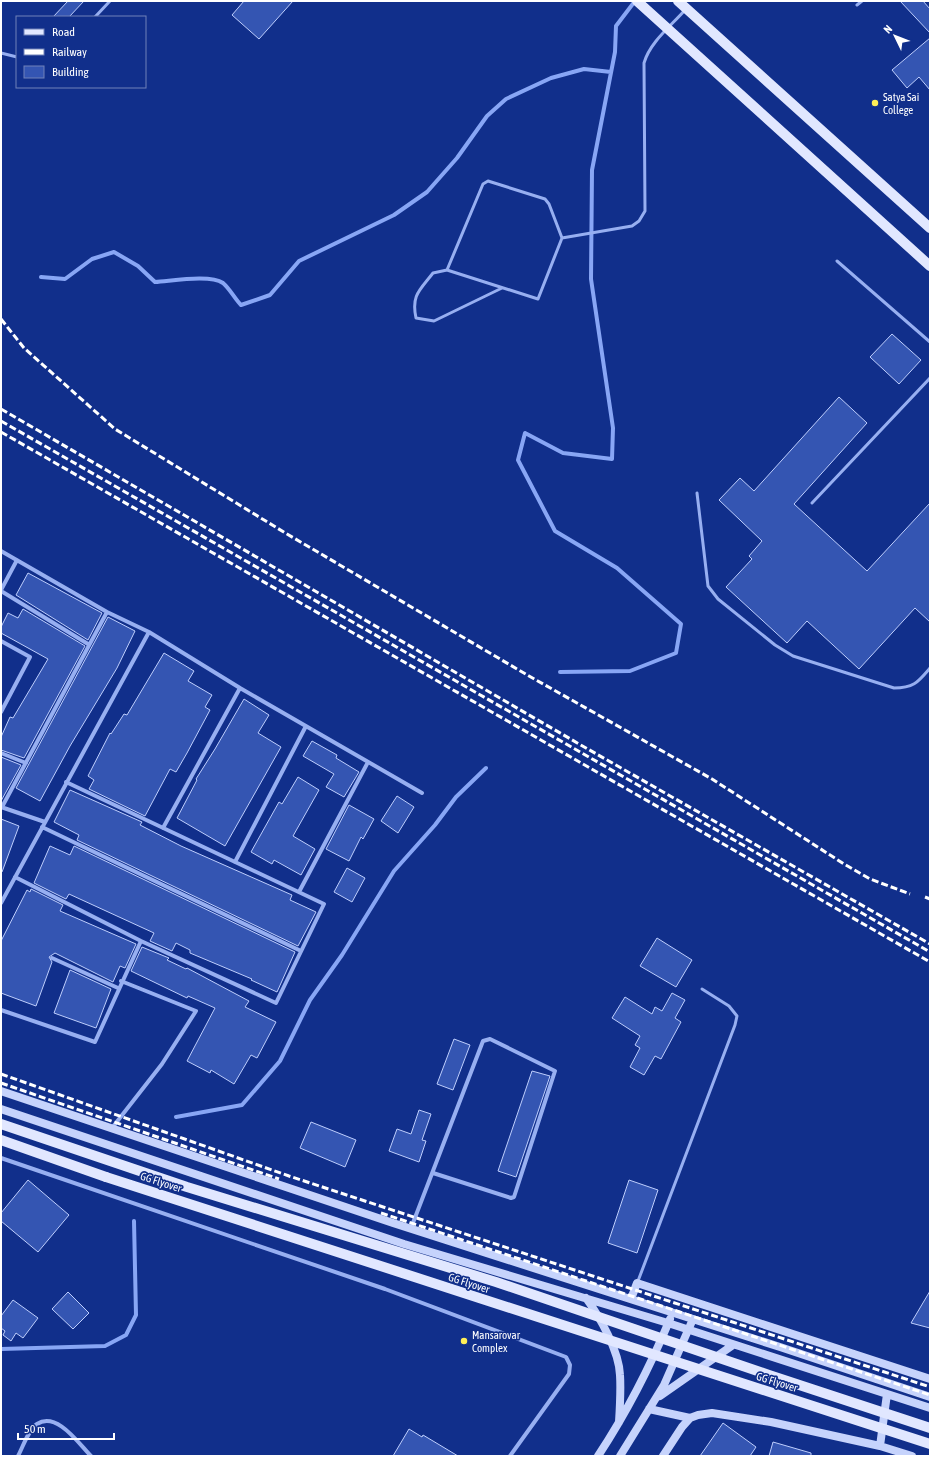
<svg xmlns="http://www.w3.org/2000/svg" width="931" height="1457" viewBox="0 0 931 1457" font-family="'Asap Condensed',sans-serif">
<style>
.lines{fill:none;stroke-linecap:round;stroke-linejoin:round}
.stream{stroke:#88a6f5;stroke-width:4}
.building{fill:#3455b2;stroke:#becefd}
.lane{stroke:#97aff1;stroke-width:3}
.street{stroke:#97aff1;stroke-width:4}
.secondary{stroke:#c6d3fc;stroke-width:8}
.primary{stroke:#e1e7ff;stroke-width:10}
.rail{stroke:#fff;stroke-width:3;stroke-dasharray:7 3;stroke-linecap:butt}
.primary-bridge{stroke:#e1e7ff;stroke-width:10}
.poi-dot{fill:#ffef57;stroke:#112f8b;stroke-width:1.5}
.labels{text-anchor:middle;stroke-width:3.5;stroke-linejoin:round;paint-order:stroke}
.poi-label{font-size:11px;fill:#fff;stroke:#112f8b;text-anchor:start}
.street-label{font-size:11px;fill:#fff;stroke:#112f8b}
</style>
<rect width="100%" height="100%" fill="#112f8b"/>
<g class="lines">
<path class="stream" d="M41,277l24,2 27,-20 22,-7 24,14 17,16c17,-1 55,-8 68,1 7,6 12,16 18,22l29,-10 29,-34 95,-46 33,-23 30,-34 30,-42 19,-17 45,-21 33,-9 27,3
M560,672l70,-1 46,-18 5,-29 -64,-56 -62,-37 -37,-71 7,-27 38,20 49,6 1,-31 -22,-149 1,-109 23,-118 1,-26 19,-25
M176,1117l66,-12 38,-44 30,-61 32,-45 52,-84 41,-46 21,-28 30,-29
M1,1349l104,-3 21,-11 10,-20 -2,-94"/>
</g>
<path class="building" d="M68,1h16l-15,16h-16z
M244,1h49l-34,38 -27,-24z
M900,1h23l7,8v24z
M930,38v52l-11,-13 -12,11 -15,-18z
M892,334l29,26 -22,24 -29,-27z
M839,397l28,26 -73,81 73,67 63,-68v119l-15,-14 -56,61 -52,-48 -20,22 -61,-56 26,-28 -3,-3 13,-15 -43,-41 21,-22 14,13z
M28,573l74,40 -14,27 -72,-45z
M23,609l62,37 -61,112 -23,-8v-13l9,-20 3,1 35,-59 -47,-26v-6l7,-14 10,5z
M108,617l27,14 -18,37 -47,78 -30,55 -24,-13z
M164,653l30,18 -6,10 24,14 -7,12 5,3 -23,43 -11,19 -6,-3 -25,47 -56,-27 5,-9 -6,-4 22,-43 1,1 13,-20 3,1z
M244,699l25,16 -11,18 23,14 -56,99 -48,-28 20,-38 -1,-1 19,-30z
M312,741l25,14 -1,3 23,14 -15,25 -18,-10 8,-13 -31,-18z
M1,757l20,8 -20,36z
M298,777l21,13 -26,46 22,13 -14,26 -27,-15 -2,4 -21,-12 28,-50 3,2z
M70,790l72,32 -2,3 41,21 111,49 -2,5 26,12 -18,34 -221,-106 2,-5 -25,-13z
M397,796l17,11 -16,26 -17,-12z
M349,805l25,14 -11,20 -2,-2 -12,24 -23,-12z
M1,819l18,7 -17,46h-1z
M50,846l20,9 4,-9 221,106 -18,40 -26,-12 1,-1 -62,-26v-3l-14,-7 -4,8 -22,-10 4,-8 -85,-39 -3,5 -32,-16z
M347,868l18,10 -13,24 -18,-10z
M31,889l32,16 -3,6 76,33 -11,24 -5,-2 -7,16 -58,-29 -6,4 3,5 -16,44 -35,-13v-52l26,-51 3,2z
M657,938l35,22 -16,27 -36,-21z
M142,947l27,11 -2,2 19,9 1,-1 62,33 -4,6 31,15 -19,36 -6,-3 -17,29 -23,-14 -1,3 -23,-12 28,-53 -27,-12 -1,2 -56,-27z
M70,970l41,19 -15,39 -42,-15z
M672,993l13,7 -10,18 6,4 -20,37 -6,-3 -11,19 -14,-8 10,-19 -5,-3 5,-9 -28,-18 13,-21 27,17 3,-7 7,4z
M454,1039l16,6 -17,45 -16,-6z
M532,1071l18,5 -34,101 -18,-6z
M419,1110l12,4 -9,26 4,1 -7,21 -30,-11 8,-22 14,5z
M311,1122l45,18 -11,27 -45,-19z
M28,1180l41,35 -31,37 -37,-31v-8z
M629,1180l29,10 -21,63 -29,-10z
M930,1291v37l-19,-5z
M68,1292l21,21 -16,16 -21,-20z
M13,1300l25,18 -15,20 -7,-5 -5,8 -8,-6 2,-4 -4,-3v-12z
M723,1423l33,24 -6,9h-50z
M409,1429l13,8 1,-2 35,21h-65z
M773,1442l38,11v3h-42z"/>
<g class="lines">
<path class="lane" d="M857,5l5,-4
M95,17l15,-16
M1,53l16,4
M837,261l93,81
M447,270l36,-86 5,-3 57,18 4,5 13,34
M502,288l-68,33 -18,-3c-5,-23 4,-28 17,-45l14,-3 91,29 24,-61 70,-12 7,-5 6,-10 -1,-148c6,-21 27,-37 41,-53
M697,493l11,93 10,13 57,46 18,11 101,32c20,0 24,-6 36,-20
M812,503l118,-125
M638,1281l97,-256 2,-9 -8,-10 -27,-17"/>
<path class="street" d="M1,551l106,61 42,20 91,56 182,105
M1,590l16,-30
M1,591l87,53
M1,641l29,16 -29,55
M1,753l25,10
M1,807l44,15
M2,807l105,-195
M42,827l259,124
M163,828l77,-140
M235,862l71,-136
M15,877l126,64 135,62 48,-99 -258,-122
M299,892l69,-130
M1,903l148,-271
M52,958l66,30
M1,1010l94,32 46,-101
M112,1128l50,-64 34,-53 -75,-30
M1,1158l384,131 181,68 4,8 -1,9 -59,82
M411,1228l72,-187 7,-2 65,32 -41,126 -3,1 -78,-25
M18,1456c5,-9 10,-26 19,-32 20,-13 42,20 54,32"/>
<path class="secondary" d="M1,1091l392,132 387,124 150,50
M1,1109l403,135 264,79 262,85
M586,1298c14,19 33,53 34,77 1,15 0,31 -1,47
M631,1299l6,-16 293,96
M660,1396l73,-51
M649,1409l41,9
M880,1446l7,-52
M598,1456c29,-44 52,-89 72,-137
M620,1456l44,-71 29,-66
M663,1456l19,-29 8,-9 8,-3 14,-2 59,9 109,24 32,10"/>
<path class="primary" d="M637,1l293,265
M678,1l252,227
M1,1140l105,37"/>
<path class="rail" d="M1,319l23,29 91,81 172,105 242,142 183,103 132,85 26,15 40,15
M1,409l585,339 344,196
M1,421l929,531
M1,432l929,530
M925,897l5,2
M1,1074l288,102 641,211
M1,1083l278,96
M381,1213l549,182"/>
<path class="primary-bridge" d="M1,1124l186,63 309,95 273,93 161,53
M106,1177l824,267"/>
</g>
<g class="poi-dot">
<circle cx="875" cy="103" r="4"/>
<circle cx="464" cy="1341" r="4"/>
</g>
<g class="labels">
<g class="poi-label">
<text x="883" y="101">Satya Sai<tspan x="883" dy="13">College</tspan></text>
<text x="472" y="1339">Mansarovar<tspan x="472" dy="13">Complex</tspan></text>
</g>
<g class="street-label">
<text transform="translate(161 1182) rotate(18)" y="4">GG Flyover</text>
<text transform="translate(469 1283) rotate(18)" y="4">GG Flyover</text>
<text transform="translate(777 1382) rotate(17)" y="4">GG Flyover</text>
</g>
</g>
<rect width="931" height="1457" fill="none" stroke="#ffffff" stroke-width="4"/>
<rect x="16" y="16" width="130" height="72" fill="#112f8b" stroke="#7082b9"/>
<rect x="24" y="29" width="20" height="6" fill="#e1e7ff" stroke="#7082b9"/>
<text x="52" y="36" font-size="12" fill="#ffffff">Road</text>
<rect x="24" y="49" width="20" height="6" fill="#ffffff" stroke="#7082b9"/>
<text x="52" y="56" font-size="12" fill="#ffffff">Railway</text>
<rect x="24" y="66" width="20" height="12" fill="#3455b2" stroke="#7082b9"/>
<text x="52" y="76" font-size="12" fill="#ffffff">Building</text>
<g transform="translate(895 36) rotate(313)" stroke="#112f8b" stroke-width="3" paint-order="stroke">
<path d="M0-3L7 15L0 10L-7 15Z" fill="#ffffff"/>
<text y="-6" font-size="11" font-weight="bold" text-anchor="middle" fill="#ffffff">N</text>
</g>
<path d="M18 1433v6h96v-6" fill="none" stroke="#ffffff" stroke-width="2"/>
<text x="24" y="1433" font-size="12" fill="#ffffff" stroke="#112f8b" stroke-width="3" paint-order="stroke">50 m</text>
</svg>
